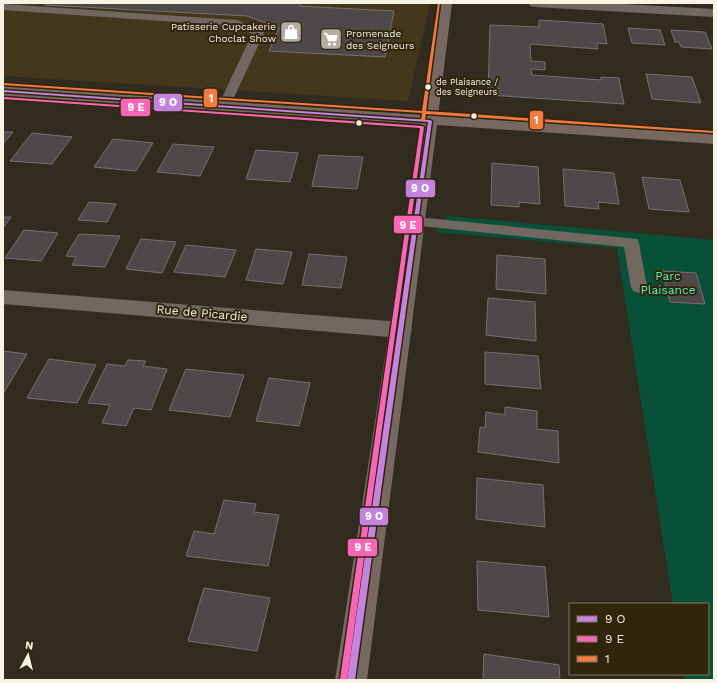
<svg xmlns="http://www.w3.org/2000/svg" width="717" height="683" viewBox="0 0 717 683" font-family="'Work Sans',sans-serif">
<style>
.built{fill:#43381b}
.green{fill:#085138}
.building{fill:#4e4948;stroke:#767171}
.lines{fill:none;stroke-linecap:round;stroke-linejoin:round}
.lane{fill:#736861;fill-rule:evenodd}
.street{fill:#736861;fill-rule:evenodd}
.secondary{fill:#776861;fill-rule:evenodd}
.bus-1-casing{stroke:#30260e;stroke-width:3}
.bus-2-casing{stroke:#30260e;stroke-width:3}
.bus-3-casing{stroke:#30260e;stroke-width:3}
.bus-1{fill:#c483df;fill-rule:evenodd}
.bus-2{fill:#fa66b7;fill-rule:evenodd}
.bus-3{fill:#f6793e;fill-rule:evenodd}
.bus-dot{fill:#f9f3e4;stroke:#30260e;stroke-width:1.5}
.labels{text-anchor:middle;stroke-width:4;stroke-linejoin:round;paint-order:stroke}
.far-bus-label{font-size:9px;fill:#f9f3e4;stroke:#30260e;text-anchor:start}
.far-poi-label{font-size:10px;fill:#f9f3e4;stroke:#30260e;text-anchor:end}
.park-label{font-size:12px;fill:#55f3b5;stroke:#30260e}
.street-label{font-size:12px;fill:#f9f3e4;stroke:#30260e}
.line-badge{stroke:#30260e;stroke-width:1.5}
.badge-label{font-size:11px;text-anchor:middle;font-weight:bold;fill:#fff}
</style>
<rect width="100%" height="100%" fill="#322c20"/>
<path class="built" d="M5,3h425l-22,98 -405,-25v-71z"/>
<path class="green" d="M448,216l266,24v440h-29l-1,-6h24v-70h-35l-56,-356 -181,-16z"/>
<path class="building" d="M47,3h253l-1,3 95,5 -9,46 -116,-6 10,-23 -32,-12 -202,-11z
M539,20l64,4 4,20 -10,-1 1,6 -68,-5 1,17 14,1v8l-14,-1 1,6 69,5v-3l18,1 5,26 -136,-9 2,-70 49,2z
M628,28l32,2 5,15 -33,-2z
M671,30l34,2 7,17 -31,-2 -2,-5h-4z
M646,74l46,3 9,26 -49,-4z
M3,132h10l-10,12z
M32,133l40,4 -20,27 -42,-3z
M113,139l40,4 -17,28 -42,-4z
M173,144l41,3 -14,29 -43,-4z
M256,150l42,3 -8,29 -44,-3z
M319,155l44,2 -6,32 -45,-3z
M492,163l46,4 2,37 -21,-2v5l-28,-2z
M563,169l51,4 5,31 -21,-2 1,7 -34,-3z
M642,177l38,3 9,32 -40,-3z
M89,202l27,2 -9,18 -29,-2z
M3,217h8l-8,11z
M24,230l34,3 -17,28 -36,-3z
M79,234l41,2 -15,31 -33,-2 4,-8 -10,-1z
M141,239l35,3 -14,31 -36,-4z
M186,245l50,5 -11,27 -51,-5z
M256,249l36,3 -9,32 -37,-4z
M309,254l38,3 -6,31 -39,-3z
M497,255l48,4 1,35 -50,-5z
M662,271l34,2 9,31 -35,-2z
M488,298l47,4 1,39 -50,-6z
M3,351l24,3 -24,40z
M485,352l53,4 3,33 -56,-5z
M49,359l47,6 -19,38 -50,-5z
M128,360l18,1 -3,5 24,3 -16,41 -17,-2 -8,18 -24,-3 8,-18 -22,-2 19,-39 18,2z
M186,369l58,6 -14,42 -61,-7z
M269,378l41,5 -11,43 -43,-5z
M505,407l32,4v18l21,2 1,32 -81,-11 2,-25 5,1 1,-16 19,3z
M477,478l66,7 2,42 -69,-8z
M224,500l32,4 -2,8 25,3 -11,51 -82,-10 8,-25 20,3z
M477,561l68,6 4,50 -71,-7z
M204,588l66,10 -13,53 -69,-10z
M484,654l75,11 1,15h-77z"/>
<g class="lines">
<path class="lane" d="M3,4l234,16 25,11 2,2 -34,73 -2,3h-8l-2,-3 34,-72 -17,-8 -232,-16z
M416,217l221,22 2,4 8,44 -2,4 -6,2 -6,-2 -2,-4 -7,-40 -213,-22 -3,-3 3,-3z"/>
<path class="street" d="M529,3h75l110,6v8l-179,-10 -5,-1z
M3,290l398,32 8,2 3,6 -3,6 -8,2 -398,-34z"/>
<path class="secondary" d="M440,3h12l-14,113 276,18v10l-277,-19 -70,555h-32l86,-556 -418,-28v-10l419,29z"/>
<g class="bus-1-casing">
<path id="bus-1" d="M3,90l427,30 2,1 -77,559h-8l81,-558 -425,-30z"/>
</g>
<g class="bus-2-casing">
<path id="bus-2" d="M3,97l419,29 2,1 -77,553h-6l-1,-1 80,-551 -417,-29z"/>
</g>
<g class="bus-3-casing">
<path id="bus-3" d="M438,3h2l-14,108 288,20v2l-288,-19 -1,6 -2,1 -2,-1 1,-7 -419,-28v-2l419,28z"/>
</g>
<use href="#bus-1" class="bus-1"/>
<use href="#bus-2" class="bus-2"/>
<use href="#bus-3" class="bus-3"/>
</g>
<defs>
<g id="shop-square" transform="scale(1.15)"><rect x="-9" y="-9" width="18" height="18" rx="4" fill="#b3ad9f" stroke="#30260e"/><path d="M-5-2.5h2.3a2.7 3.5 0 0 1 5.4 0H5L5.5 6h-11ZM-1.5-2.5h3a1.5 2.3 0 0 0-3 0Z" fill="#fff"/></g>
<g id="supermarket-square" transform="scale(1.15)"><rect x="-9" y="-9" width="18" height="18" rx="4" fill="#b3ad9f" stroke="#30260e"/><path d="M-6-5.5h2.5l.6 2H6L4.5 2H-2.5L-4.4-4H-6ZM-1.5 3.2a1.3 1.3 0 1 0 .1 0ZM3 3.2a1.3 1.3 0 1 0 .1 0Z" fill="#fff"/></g>
</defs>
<g fill-rule="evenodd">
<use href="#shop-square" x="291" y="32"/>
<use href="#supermarket-square" x="331" y="39"/>
</g>
<g class="bus-dot">
<circle cx="428" cy="87" r="3.5"/>
<circle cx="474" cy="116" r="3.5"/>
<circle cx="359" cy="123" r="3.5"/>
</g>
<g class="labels">
<g class="far-bus-label">
<text x="436" y="85">de Plaisance /<tspan x="436" dy="10">des Seigneurs</tspan></text>
</g>
<g class="far-poi-label">
<text x="276" y="30">Patisserie Cupcakerie<tspan x="276" dy="12">Choclat Show</tspan></text>
<text x="346" y="37" text-anchor="start">Promenade<tspan x="346" dy="12">des Seigneurs</tspan></text>
</g>
<g class="park-label">
<text x="668" y="280">Parc<tspan x="668" dy="14">Plaisance</tspan></text>
</g>
<g class="street-label">
<text transform="translate(202 313) rotate(5)" y="4">Rue de Picardie</text>
</g>
</g>
<g class="line-badge">
<rect x="203" y="88" width="15" height="20" rx="4" fill="#f6793e"/>
<rect x="153" y="93" width="30" height="19" rx="4" fill="#c483df"/>
<rect x="120" y="98" width="31" height="19" rx="4" fill="#fa66b7"/>
<rect x="529" y="110" width="15" height="20" rx="4" fill="#f6793e"/>
<rect x="405" y="179" width="31" height="19" rx="4" fill="#c483df"/>
<rect x="393" y="215" width="30" height="19" rx="4" fill="#fa66b7"/>
<rect x="359" y="507" width="30" height="19" rx="4" fill="#c483df"/>
<rect x="347" y="538" width="31" height="19" rx="4" fill="#fa66b7"/>
</g>
<g class="badge-label">
<text x="211" y="102">1</text>
<text x="168" y="106">9 O</text>
<text x="136" y="111">9 E</text>
<text x="536" y="124">1</text>
<text x="420" y="192">9 O</text>
<text x="408" y="229">9 E</text>
<text x="374" y="520">9 O</text>
<text x="363" y="551">9 E</text>
</g>
<rect width="717" height="683" fill="none" stroke="#f9f3e4" stroke-width="8"/>
<rect x="569" y="603" width="140" height="72" fill="#30260e" stroke="#807864"/>
<rect x="577" y="616" width="20" height="6" fill="#c483df" stroke="#807864"/>
<text x="605" y="623" font-size="12" fill="#f9f3e4">9 O</text>
<rect x="577" y="636" width="20" height="6" fill="#fa66b7" stroke="#807864"/>
<text x="605" y="643" font-size="12" fill="#f9f3e4">9 E</text>
<rect x="577" y="656" width="20" height="6" fill="#f6793e" stroke="#807864"/>
<text x="605" y="663" font-size="12" fill="#f9f3e4">1</text>
<g transform="translate(28 655) rotate(7)" stroke="#30260e" stroke-width="3" paint-order="stroke">
<path d="M0-3L7 15L0 10L-7 15Z" fill="#f9f3e4"/>
<text y="-6" font-size="11" font-weight="bold" text-anchor="middle" fill="#f9f3e4">N</text>
</g>
</svg>
